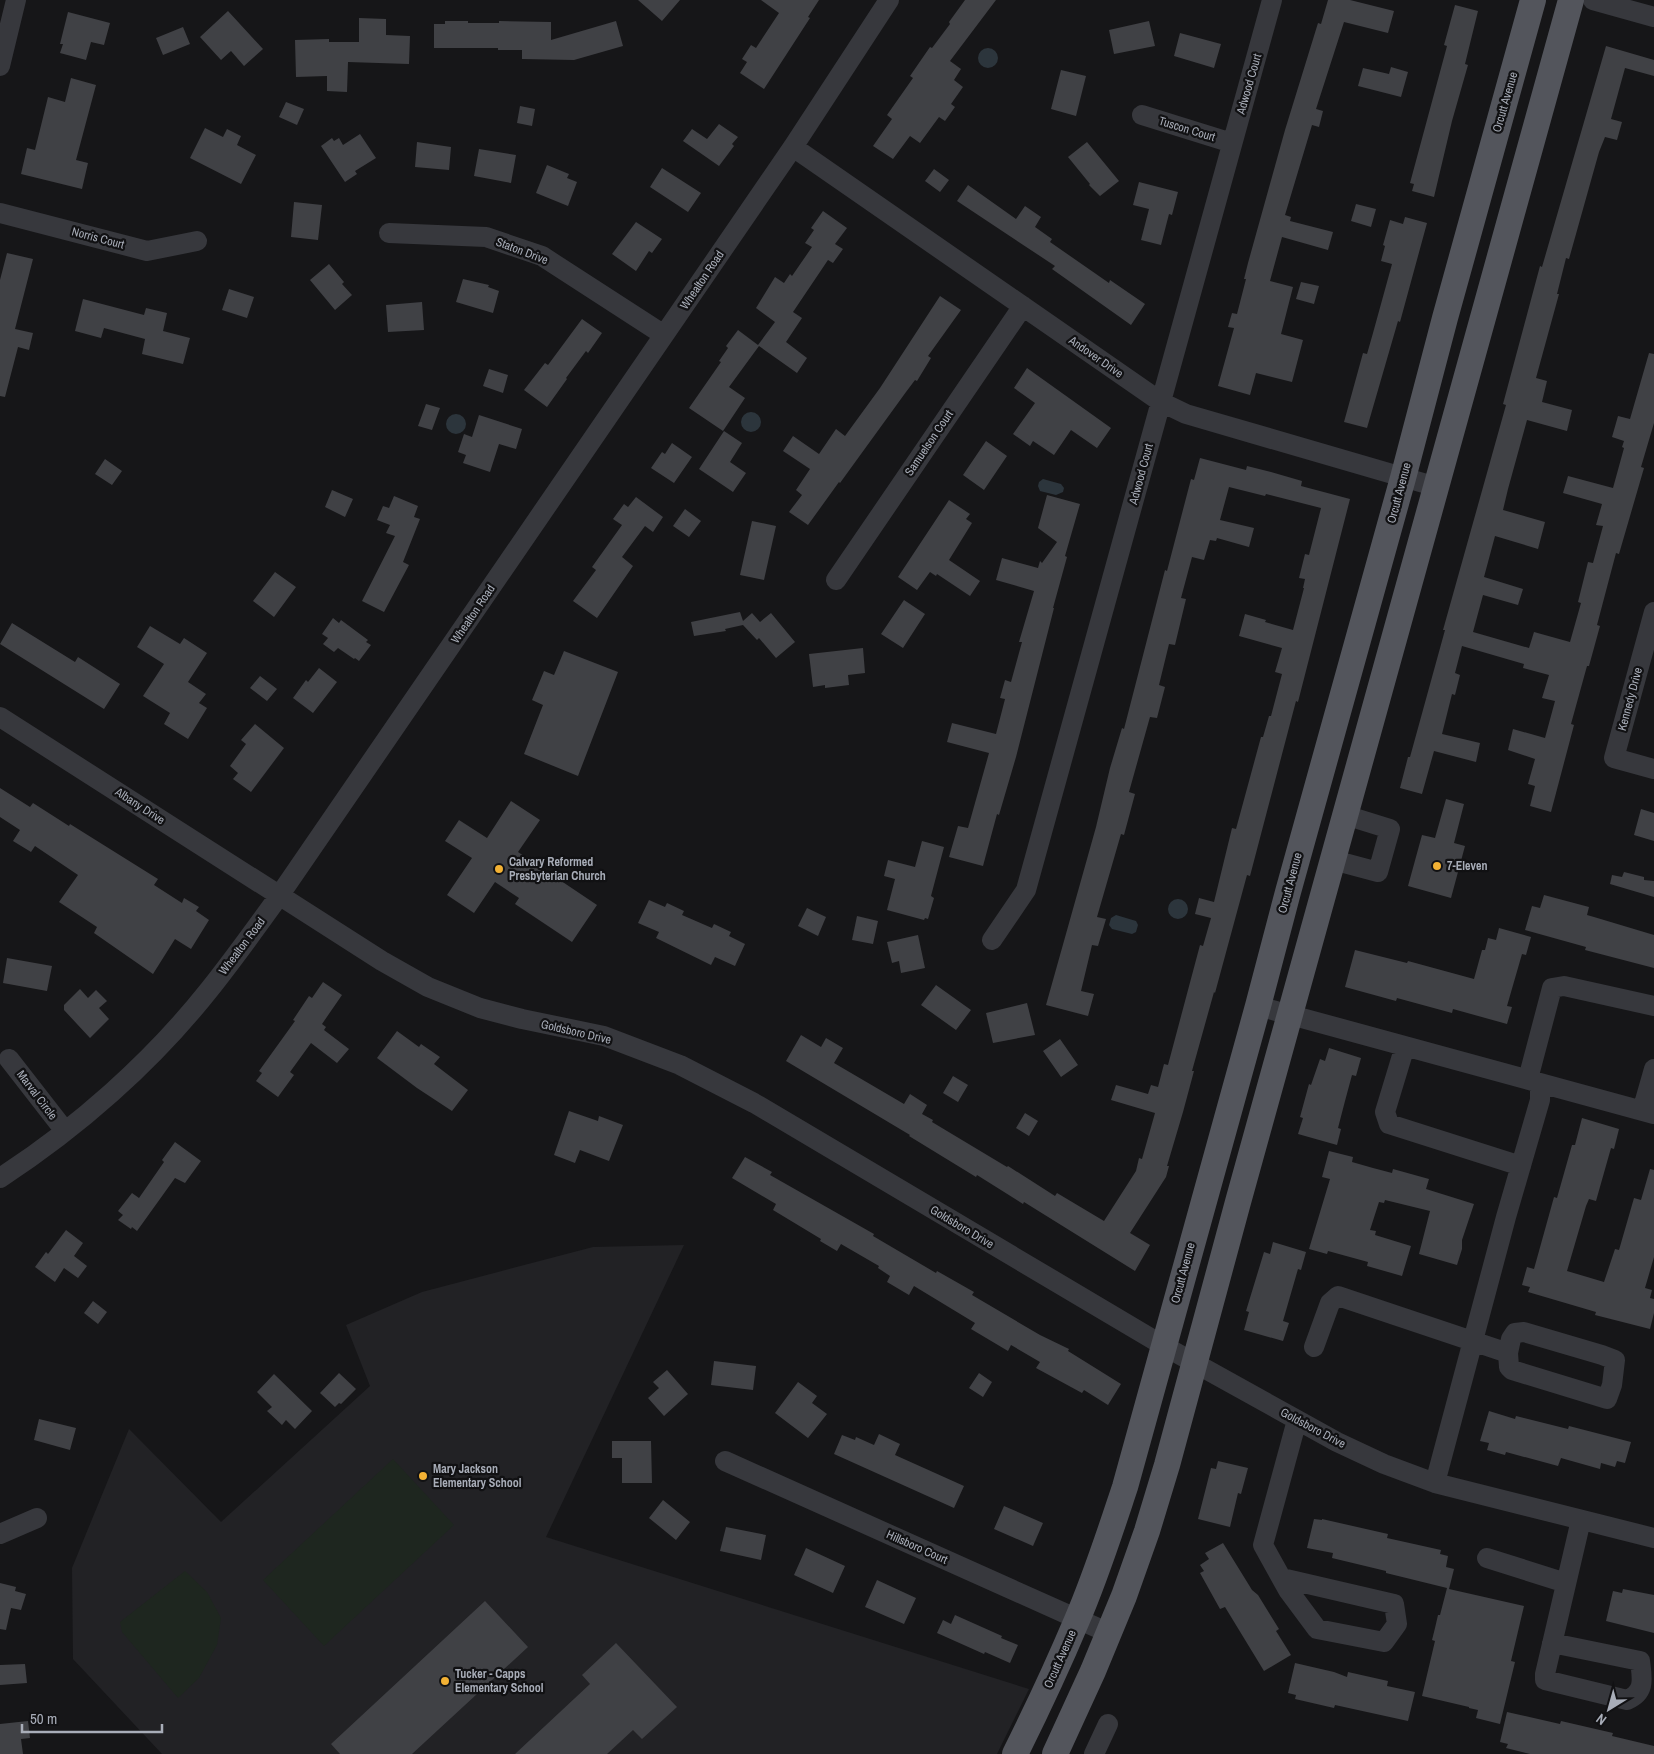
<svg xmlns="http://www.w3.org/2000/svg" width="1654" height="1754" viewBox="0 0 1654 1754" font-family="'Archivo Narrow',sans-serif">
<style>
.built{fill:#222225}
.garden{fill:#1e261f}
.water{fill:#2c353c}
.building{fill:#404145}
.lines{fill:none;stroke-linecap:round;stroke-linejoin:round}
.minor{stroke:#37383d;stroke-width:20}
.major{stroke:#53555c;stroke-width:26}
.poi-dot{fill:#f2b134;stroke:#111113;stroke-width:2}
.labels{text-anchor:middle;stroke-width:4.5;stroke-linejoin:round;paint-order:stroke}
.street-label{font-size:12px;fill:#a8adb8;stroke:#111113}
.poi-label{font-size:12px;font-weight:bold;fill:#a8adb8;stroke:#111113;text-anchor:start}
</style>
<rect width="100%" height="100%" fill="#161618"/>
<path class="built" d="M684,1245l-138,292 483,152 -32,65h-835l-89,-95 -1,-91 57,-139 92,93 149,-136 -24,-61 76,-33 171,-45z"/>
<path class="garden" d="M393,1459l61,66 -130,121 -61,-66z
M185,1571l22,21 14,26 -4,27 -18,33 -21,20 -56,-66 -2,-10z"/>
<path class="water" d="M978 58a10 10 0 1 1 20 0a10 10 0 1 1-20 0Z
M741 422a10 10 0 1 1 20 0a10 10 0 1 1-20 0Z
M446 424a10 10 0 1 1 20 0a10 10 0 1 1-20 0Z
M1043,479l18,5 3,4 -1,4 -7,3 -16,-4 -2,-5 1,-4z
M1168 909a10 10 0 1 1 20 0a10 10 0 1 1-20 0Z
M1116,915l20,6 2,4 -2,7 -4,2 -20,-5 -3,-4 2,-7z"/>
<path class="building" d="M638,0h42l-18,21z
M761,0h58l-11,17 2,1 -46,71 -24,-16 7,-11 -5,-3 9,-14 5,3 23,-35z
M965,0h31l-46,61 11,8 -7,11 9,7 -12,17 4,3 -10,14 -6,-4 -19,26 -10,-7 -17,23 -20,-13 19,-27 -5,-4 26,-37 -3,-2 20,-29 2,1 18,-24 -1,-2z
M1328,0h22l44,11 -6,22 -44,-11 -28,87 7,2 -4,16 -7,-2 -27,90 6,2 -1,4 43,11 -5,18 -46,-13 -12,44 23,6 -12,47 22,6 -11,42 -36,-9 -6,22 -32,-9 16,-58 -6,-1 4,-14 5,1 9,-35h-2l4,-16 37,-133 33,-107 3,1z
M1455,5l23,6 -13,53 3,1 -16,56 -18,76 -22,-6 2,-7 -4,-1 37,-137 -3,-1z
M228,11l35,38 -19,17 -13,-15 -10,9 -21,-23z
M68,12l42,11 -6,22 -13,-3 -5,18 -26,-7 3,-9h-3z
M359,18l27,1v16l24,1 -1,28 -61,-2 -1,30 -20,-1v-15l-31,1 -1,-37 34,-1v3h30z
M445,21h23v2h31v-2l52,1v18l65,-19 7,25 -49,14 -52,-1v-9h-24v-2h-64v-24h11z
M1149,21l6,25 -41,8 -5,-24z
M183,27l7,17 -27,11 -7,-17z
M1180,33l41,11 -7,24 -40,-12z
M1606,46l48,14v16l-29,-8 -14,51 11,3 -5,18 -12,-3 -6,15 -30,107 -3,-1 -9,36h2l-23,84 11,3 -5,21 30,8 -5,21 -40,-11 -19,69 -5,21 42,12 -7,27 -43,-13 -11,41 39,12 -5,16 -35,-10 -10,37 56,16 5,-16 36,10 11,-39 -3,-1 10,-40 5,1 10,-37 -7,-1 6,-21 -39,-11 5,-17 45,12 11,-40 -2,-1 2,-6 -12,-4 6,-21 12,3 19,-66 5,1v69l-13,44 3,1 -25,86 -3,-1 -19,72 3,1 -11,40h-2l-16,58 3,1 -23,87 -21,-6 5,-20 -7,-2 7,-25 -27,-9 5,-21 32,9 10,-37 -13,-3 7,-23 -26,-7 1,-4 -62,-18 -7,27 5,2 -5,20 -3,-1 -10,40 38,9 -4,19 -42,-11 -12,43 -22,-6 8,-31h2l35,-127h-2l63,-225 -3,-1 37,-138 2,1z
M1391,67l17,5 -7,25 -43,-11 5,-18 26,6z
M1061,70l25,6 -10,40 -25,-7z
M71,78l25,7 -20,75 12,3 -6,26 -61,-15 6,-26 8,2 13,-53 17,5z
M286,102l18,7 -7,16 -18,-8z
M520,106l15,3 -3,17 -15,-3z
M719,124l19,13 -6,7 2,2 -15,20 -36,-25 9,-12 15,10z
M205,128l18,9 4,-8 14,7 -4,9 19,10 -15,29 -51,-26z
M360,134l16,24 -21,13 2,3 -12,8 -24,-36 11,-8 2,3 5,-3 4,7z
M417,142l34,5 -2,23 -34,-3z
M1087,142l32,39 -19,15 -11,-11 1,-1 -22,-27z
M479,149l37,6 -5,28 -37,-7z
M547,165l22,9 -2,4 10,4 -9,24 -32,-13z
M662,168l39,25 -13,19 -38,-25z
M934,169l15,11 -9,12 -15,-11z
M1139,182l39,10 -6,23 -3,-1 -8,31 -20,-5 8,-31 -16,-4z
M968,185l48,34 9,-13 16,11 -6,10 17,12 -2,3 59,41 1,-3 35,24 -14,21 -79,-56 3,-3 -98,-65z
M294,202l28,3 -4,35 -27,-3z
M1356,204l20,5 -5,18 -20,-6z
M823,211l24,17 -12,16 8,5 -10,14 -5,-3 -35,52 9,6 -16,24 21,16 -10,15 -38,-27 -30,41 16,11 -22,33 -34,-23 32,-46 -2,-1 9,-13 -2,-2 12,-16 20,15 17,-23 -19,-14 19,-31 9,6 6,-9 2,2 20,-29 -7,-4 9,-13 -3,-2z
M1405,217l22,6 -27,99 -2,-1 -31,107 -23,-6 19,-69 4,1 6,-21 19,-69 -11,-3 4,-15 -2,-1 7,-25 13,4z
M636,222l26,17 -10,14 -3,-2 -13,20 -24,-17z
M7,253l26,6 -18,70 18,4 -4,17 -11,-3 -13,50 -5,-1v-116z
M329,264l15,18 -2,2 10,11 -17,15 -25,-30z
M463,279l26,6 -1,2 11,4 -6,22 -37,-11z
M1301,282l18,4 -5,18 -18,-5z
M229,289l25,8 -7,21 -25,-8z
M940,296l21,14 -33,46 3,2 -14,23 -2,-1 -9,12 -66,91 -1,-1 -31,43 -19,-13 13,-17 -6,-5 14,-21 -27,-18 10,-15 26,18 17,-25 9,7 35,-48z
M83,299l61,16 2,-7 21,5 -4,18 27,7 -7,26 -41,-10 3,-15 -41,-11 -3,10 -26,-7z
M422,302l2,28 -36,2 -2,-27z
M582,319l20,14 -14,20 -2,-2 -20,27 1,1 -20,28 -23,-17 21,-27 3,2z
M1027,368l84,60 -14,20 -26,-18 -17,25 -21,-14 -3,5 -17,-12 22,-31 -21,-15z
M489,369l19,6 -5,18 -20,-7z
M426,404l14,4 -8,22 -14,-4z
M479,415l43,14 -6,20 -17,-5 -9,28 -27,-9 3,-8 -8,-3 6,-18 8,3z
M724,431l18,12 -12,19 16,11 -13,19 -34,-23z
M986,441l21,15 -23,34 -21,-15z
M672,443l20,14 -18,26 -23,-15 11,-16 3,2z
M1200,458l46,12 1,-4 24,6 31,9 -1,5 49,13 -52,203 -2,-1 -46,175 -3,-1 -32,118 -1,-1 -22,79h2l-11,41 -16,54h2l-3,11 -36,56 20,12 -15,26 -111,-69 -1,2 -46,-29 -1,2 -67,-41 1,-1 -124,-74 15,-26 20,12 5,-9 17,10 -9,15 70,41 6,-10 17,11 -5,9 11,6 -1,2 75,45 1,-1 47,30 2,-3 47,28 32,-50 3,-13 3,1 13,-46 -44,-13 5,-15 32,9 3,-9 7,2 6,-23 4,1 32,-120 3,1 8,-28 -16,-4 4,-16 15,4 18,-74 4,1 25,-92h2l6,-21h2l11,-42 -7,-2 7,-24 -43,-12 6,-22 21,6 -1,2 28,8 11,-42h-1l2,-9 -6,-1 6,-24 4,1 12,-47 -55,-14 -1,2 -36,-9 -9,33 34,8 -5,19 -32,-9 -1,3 -6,-1 -6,20 -12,-3 -11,41 5,1 -11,46 -6,-1 -10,41 6,2 -8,31 -7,-1 -21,75 6,2 -11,41 -3,-1 -24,83 9,2 -8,27 -6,-1 -11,46 13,3 -6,22 -42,-11 50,-178 14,-59 12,-40 2,1 41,-159 2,1 24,-92 3,1z
M105,459l17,12 -10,14 -17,-11z
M332,490l21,9 -8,18 -20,-10z
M1047,495l33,9 -15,52 2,1 -14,51h1l-38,149 -17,58 -2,-1 -14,52 -34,-9 9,-31 10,2 21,-75 -42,-11 5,-19 44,11 9,-35 -5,-1 5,-18 6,2 11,-40h-3l15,-51 -38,-11 6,-22 36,10 2,-7 2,2 15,-21 -19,-14z
M394,496l24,10 -4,11 6,2 -17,43 6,3 -25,47 -22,-11 33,-65 -9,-3 4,-8 -13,-5 6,-14 6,2z
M636,497l27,20 -10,15 -8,-6 -23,31 11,9 -36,52 -24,-17 23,-31 -4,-3 30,-42 -9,-6 11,-15 4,3z
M949,500l21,14 -4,5 6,4 -23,37 31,21 -10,15 -33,-22 -1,2 -6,-4 -13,18 -19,-13z
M685,509l16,12 -12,16 -16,-11z
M752,521l24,5 -12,54 -24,-5z
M275,572l21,15 -22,30 -21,-16z
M904,600l21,14 -22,34 -22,-14z
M740,612l3,9 9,-8 8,9 11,-9 24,29 -19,16 -17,-20 -2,2 -14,-15 -18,4 1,2 -32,5 -3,-14z
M333,618l6,5 2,-3 27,20 -2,2 5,3 -12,16 -4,-3 -1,1 -16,-11 -4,4 -11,-8 5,-6 -6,-4z
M12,623l63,39 3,-5 42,27 -16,25 -104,-65z
M150,626l30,18 4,-6 23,15 -19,29 18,12 -7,9 8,5 -19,31 -24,-15 6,-11 -27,-17 21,-32 -27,-17z
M863,648l2,25 -17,2 1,10 -24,3v-3l-12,2 -4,-33z
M564,651l54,21 -40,104 -54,-22 19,-49 -11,-5 12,-29 10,4z
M319,668l18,14 -24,31 -20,-15 13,-18 2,2z
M260,676l17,13 -10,12 -17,-13z
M255,724l29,24 -33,44 -18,-13 5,-6 -8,-7 16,-22 -5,-4z
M0,788l30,19 3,-4 36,23 1,-2 88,55 -4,6 28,18 2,-5 15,9 -3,4 13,9 -18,29 -16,-10 -22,35 -59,-41 3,-6 -38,-25 19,-27 -43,-29 -4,6 -18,-11 7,-11 -20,-13z
M1446,799l18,5 -10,39 11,3 -14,52 -43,-12 14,-51 13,3z
M511,801l29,19 -22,32 79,53 -25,37 -57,-38 4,-6 -24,-16 -21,31 -27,-18 25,-37 -27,-17 14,-21 28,18z
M1641,809l13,4v28l-20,-6z
M922,841l22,6 -13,49 3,2 -6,21 -3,-1 -1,2 -37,-10 8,-31 -11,-3 4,-16 27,7z
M1624,872l20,5v3l10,1v16l-44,-13 2,-9 10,2z
M1544,895l45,12 -2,8 7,2 60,18v33l-69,-18 1,-3 -61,-17 7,-24 8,2z
M649,900l16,7 2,-4 17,8 -2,4 30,13 2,-4 17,8 -2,4 16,8 -10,22 -20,-9 -4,8 -55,-27 3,-6 -21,-9z
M807,908l19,9 -8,19 -20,-10z
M857,916l21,5 -5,23 -21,-4z
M1499,928l32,9 -5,18 -4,-1 -15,52 5,1 -5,17 -54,-15 -1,4 -55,-15 -1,3 -51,-14 10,-37 52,13 1,-2 66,18 8,-29h3l3,-12 8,2z
M918,935l7,33 -24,5 -2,-12 -7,2 -5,-21z
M7,958l45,8 -5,25 -44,-8z
M323,982l19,13 -20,29 4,3 -2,3 25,19 -12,14 -26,-20 -21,29 4,3 -16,22 -22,-16 6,-8 -3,-2 36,-50 -2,-1 16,-24 3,2z
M936,985l35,25 -15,20 -35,-25z
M80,989l8,9 8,-8 11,11 -8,7 10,11 -19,19 -26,-28v-5z
M1027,1003l8,32 -42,8 -7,-30z
M397,1031l22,16 2,-3 19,13 -6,7 34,26 -16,21 -35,-23 -40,-30z
M1060,1039l18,26 -17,12 -18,-26z
M1329,1048l32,10 -5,18 -4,-1 -7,26 -7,27 3,1 -4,16 -39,-11 5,-16 -3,-1 9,-33 2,1 9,-26 5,2z
M953,1076l15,9 -10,17 -15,-9z
M569,1111l29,10 1,-5 24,9 -14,36 -29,-11 -5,13 -21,-8z
M1025,1113l13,8 -9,15 -13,-8z
M1582,1118l37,11 -5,20 -3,-1 -15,53 -7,-2 -3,7 -19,65 37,11 11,-33 4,1 15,-52 7,2 9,-31 4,1v87l-9,31 7,2 -2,8 4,1v14l-4,16 -55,-14 1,-3 -68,-20 2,-5 -8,-2 5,-18 7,2 20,-72 3,1 15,-53h3z
M175,1142l26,19 -16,22 -10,-5 -38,53 -5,-4 -1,2 -13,-9 5,-5 -5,-4 14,-18 7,5 25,-36 -2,-2z
M1329,1151l24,6 -1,5 21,6 19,5 1,-4 36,10 -3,10 48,15 -12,36v9l-5,16 -38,-11 11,-43 -45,-11 -1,3 -5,-1 -9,28 6,1 -1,4 36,11 -9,30 -35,-10 1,-4 -40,-11 -1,3 -18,-5 21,-70 -8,-2z
M745,1157l27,15 -2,3 104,59 -1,2 63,37 1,-2 37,21 -2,3 68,40 29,14 -1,2 53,33 -13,21 -24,-15 -2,3 -46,-25 4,-6 -29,-17 -3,6 -37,-22 4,-6 -61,-37 -5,9 -22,-13 3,-6 -12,-8 1,-2 -38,-22 -4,7 -17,-10 1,-2 -48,-29 3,-6 -44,-26z
M66,1230l17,13 -9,13 13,10 -9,12 -14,-10 -9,14 -20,-15 11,-15 2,2z
M1273,1242l33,10 -5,18 -3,-1 -15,52 6,2 -6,18 -39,-11 5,-18 -3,-1 18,-59 6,2z
M93,1301l14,11 -9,12 -14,-11z
M714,1361l42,5 -3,24 -42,-5z
M667,1370l21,24 -24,22 -16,-18 11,-10 -6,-6z
M339,1373l17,16 -15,15 -2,-1 -4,4 -15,-14z
M979,1373l13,9 -9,15 -14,-9z
M274,1374l38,37 -17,18 -9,-9 -4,5 -15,-14 5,-4 -15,-15z
M798,1382l19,14 -5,7 15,11 -19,24 -33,-25z
M1489,1411l26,8 1,-3 52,13 1,-3 62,16 -6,21 -8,-2 -2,6 -14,-4 -1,6 -39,-11 -3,8 -52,-14 -1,3 -18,-5 2,-7 -9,-2z
M39,1419l37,9 -6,22 -36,-10z
M879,1434l21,10 -5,11 69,31 -10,22 -120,-54 8,-19 13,5 1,-3 18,8z
M612,1441h39l1,42h-30v-25h-10z
M1218,1461l30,7 -7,26 -3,-1 -8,34 -32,-8 13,-51 5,1z
M663,1500l27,22 -14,18 -27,-22z
M1004,1506l39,17 -10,23 -39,-17z
M1314,1519l8,1v-1l66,15 -1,4 54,12 -1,4 8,2 -2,11 8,2 -5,20 75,17 -13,55 4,1 -15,62 -24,-6 2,-8 -9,-2v-1l-47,-11 13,-55 -3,-1 3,-12 3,-13h2l7,-27 -61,-15v-2l-54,-13 1,-5 -26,-5z
M726,1527l40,8 -5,25 -41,-9z
M1223,1543l29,47 6,5 21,34 -3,2 15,24 -27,16 -39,-64 -5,2 -20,-36 4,-2 -4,-6 9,-6 -4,-6z
M806,1548l39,18 -12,27 -39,-18z
M877,1580l39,18 -12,26 -39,-17z
M0,1583l16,4 -1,4 11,3 -5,16 -10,-2 -5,22 -6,-1z
M1623,1589l31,6v38l-48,-12 7,-30 9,2z
M485,1601l43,46 -116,107h-72l-9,-10z
M955,1615l47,21 -1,2 17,7 -8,18 -25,-11 -1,2 -47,-21 6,-13 8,4z
M616,1643l61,64 -35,32 -9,-9 -26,24h-92l75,-70 -8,-9z
M1295,1663l39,9 13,5 1,-5 40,9 -1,5 28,6 -7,29 -73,-16 -1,3 -39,-9 1,-4 -8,-2z
M25,1664l2,19 -27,2v-20z
M1507,1712l53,12 1,-3 52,12 -1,3 42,10v8h-124l-24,-6 2,-4 -8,-2z
M28,1721l2,17 -9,1 2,15h-23v-30z"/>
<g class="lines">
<path class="minor" d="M1593,0l61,17
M0,66l16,-66
M1142,115l90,28
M793,147l368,255 25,12 251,73
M0,213l147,38 50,-10
M389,233l97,4 56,19 122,79
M836,580l187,-274
M1654,612l-40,146 40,11
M0,717l382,244 46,26 52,21 42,11 82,17 76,29 74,38 410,243 173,96 47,22 51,19 219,55
M1333,860l45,12 12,-43 -45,-14
M992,940l34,-50 246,-890
M1258,1006l396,108
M1405,1046l-20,66 4,12 132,42
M9,1059l56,72
M1528,1079l24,-91 12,-2 90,20
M1642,1111l12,-42
M0,1178c77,-50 151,-115 209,-188 24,-30 47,-62 70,-94l514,-749 96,-147
M1314,1347l16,-44 8,-7 170,57 1,14 3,3 95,29 5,-14 3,-25 -13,-5 -78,-23 -9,1 -4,6 -3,14
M725,1461l384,172
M1435,1483l71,-266 34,-117v-17
M0,1534l37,-16
M1487,1558l79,25
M1282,1578l112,26 3,20 -13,18 -67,-13 -29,-39 -25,-45 34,-125
M1552,1643l88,18c2,17 6,31 -13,39l-82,-20v-6l36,-154
M1094,1754l14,-30"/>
<path class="major" d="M1015,1754c22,-44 43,-89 62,-134 19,-44 33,-88 48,-133l133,-481 30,-114 115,-414 42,-160 88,-318
M1055,1754l38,-83 31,-75 23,-65 20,-66 71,-263 333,-1202"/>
</g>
<g class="poi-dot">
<circle cx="1437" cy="866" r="5"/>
<circle cx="499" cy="869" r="5"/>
<circle cx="423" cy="1476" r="5"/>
<circle cx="445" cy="1681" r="5"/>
</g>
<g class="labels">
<g class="street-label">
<text transform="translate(1249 84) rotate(-74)" y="4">Adwood Court</text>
<text transform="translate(1505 102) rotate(-74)" y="4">Orcutt Avenue</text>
<text transform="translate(1187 129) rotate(17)" y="4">Tuscon Court</text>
<text transform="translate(98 238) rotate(15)" y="4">Norris Court</text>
<text transform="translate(522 251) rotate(21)" y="4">Staton Drive</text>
<text transform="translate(702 280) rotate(-56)" y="4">Whealton Road</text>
<text transform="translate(1096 357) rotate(35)" y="4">Andover Drive</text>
<text transform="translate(929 443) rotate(-56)" y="4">Samuelson Court</text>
<text transform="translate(1141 474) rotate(-75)" y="4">Adwood Court</text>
<text transform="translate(1399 493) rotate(-75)" y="4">Orcutt Avenue</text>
<text transform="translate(473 614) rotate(-56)" y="4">Whealton Road</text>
<text transform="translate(1630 699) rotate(-75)" y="4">Kennedy Drive</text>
<text transform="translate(140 806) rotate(33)" y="4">Albany Drive</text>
<text transform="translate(1290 883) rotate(-75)" y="4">Orcutt Avenue</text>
<text transform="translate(242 946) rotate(-53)" y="4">Whealton Road</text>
<text transform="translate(576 1032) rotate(13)" y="4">Goldsboro Drive</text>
<text transform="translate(37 1095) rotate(53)" y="4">Marval Circle</text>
<text transform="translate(962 1227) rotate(31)" y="4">Goldsboro Drive</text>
<text transform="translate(1183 1273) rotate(-75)" y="4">Orcutt Avenue</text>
<text transform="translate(1313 1428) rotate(28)" y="4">Goldsboro Drive</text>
<text transform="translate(917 1547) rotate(24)" y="4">Hillsboro Court</text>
<text transform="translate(1060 1659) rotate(-66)" y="4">Orcutt Avenue</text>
</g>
<g class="poi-label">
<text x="509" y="866">Calvary Reformed<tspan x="509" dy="14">Presbyterian Church</tspan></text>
<text x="1447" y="870">7-Eleven</text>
<text x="433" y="1473">Mary Jackson<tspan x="433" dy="14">Elementary School</tspan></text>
<text x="455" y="1678">Tucker - Capps<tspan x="455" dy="14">Elementary School</tspan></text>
</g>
</g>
<g transform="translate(1609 1709) rotate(217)" stroke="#111113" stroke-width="4" paint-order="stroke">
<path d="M0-4L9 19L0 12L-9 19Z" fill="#a8adb8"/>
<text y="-8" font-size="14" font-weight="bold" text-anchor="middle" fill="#a8adb8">N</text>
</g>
<path d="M22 1724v8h140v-8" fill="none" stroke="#a8adb8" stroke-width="2.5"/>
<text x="30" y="1724" font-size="15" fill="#a8adb8" stroke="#111113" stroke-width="4" paint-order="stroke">50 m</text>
</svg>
